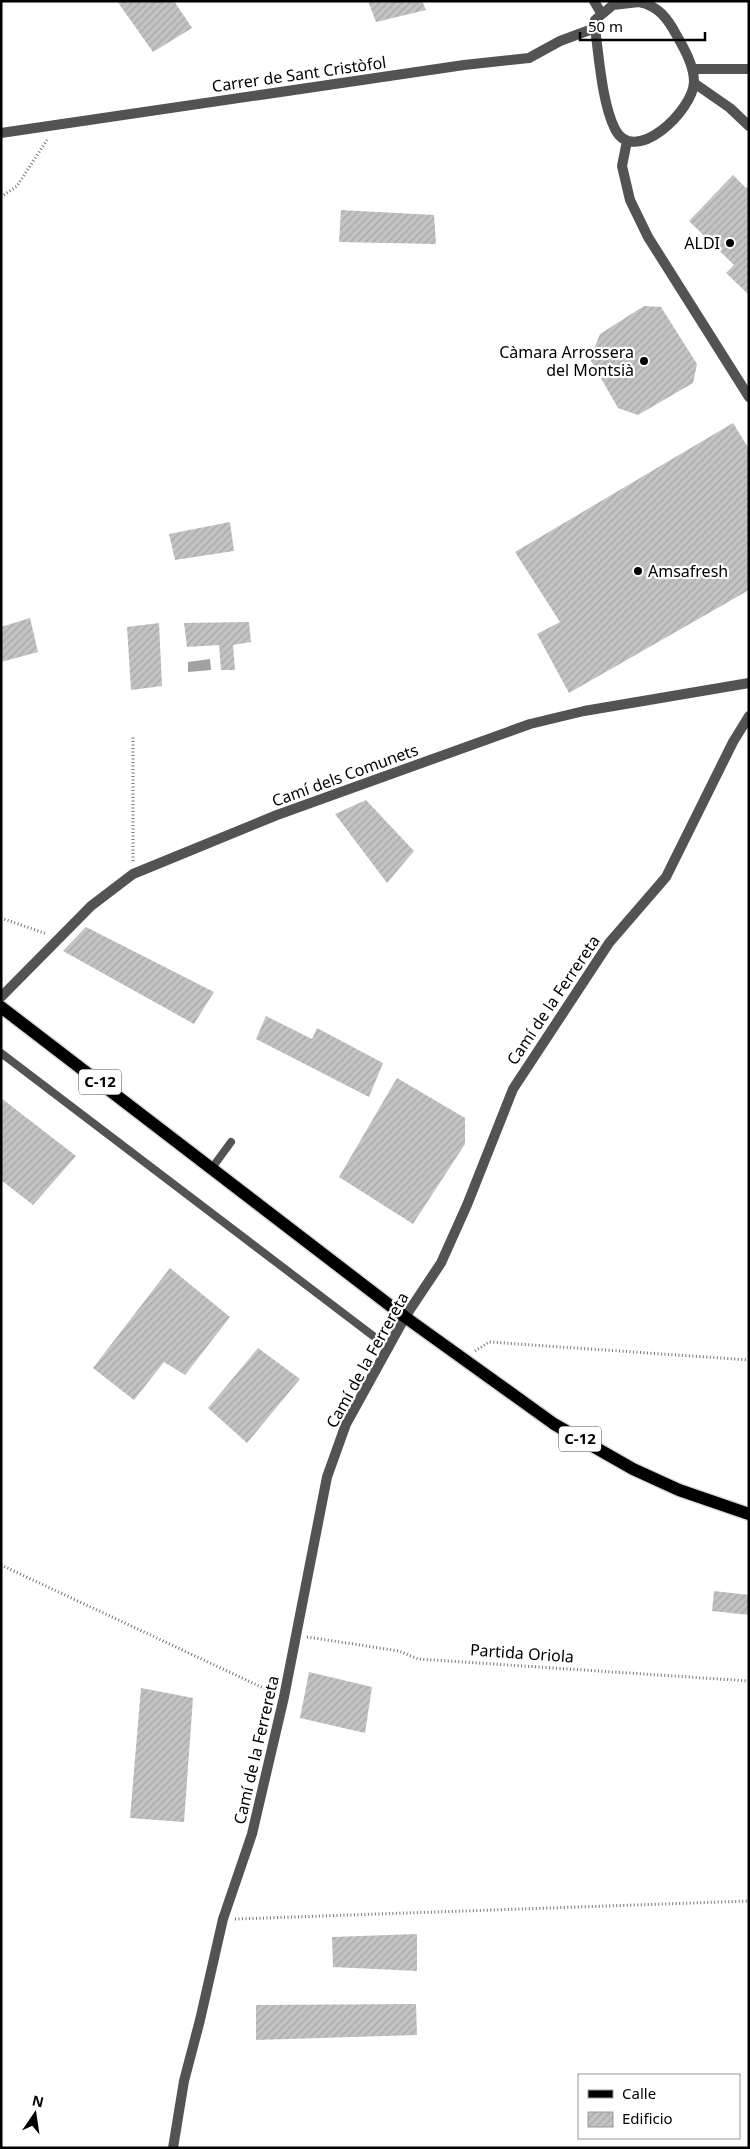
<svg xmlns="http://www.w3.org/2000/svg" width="750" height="2149" viewBox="0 0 750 2149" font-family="'Noto Sans',sans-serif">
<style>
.water{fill:#a1a1a1}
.building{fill:url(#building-hatch)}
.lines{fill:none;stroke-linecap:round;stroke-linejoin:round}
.primary-casing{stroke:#dbdbdb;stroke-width:15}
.path{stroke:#757575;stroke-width:3;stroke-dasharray:1 2.5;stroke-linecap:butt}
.service{stroke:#535353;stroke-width:8}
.minor{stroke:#535353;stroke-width:10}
.primary{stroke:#000;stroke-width:12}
.poi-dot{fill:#000;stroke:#fff;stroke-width:2}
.labels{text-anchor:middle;stroke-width:4.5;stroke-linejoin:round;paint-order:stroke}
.shield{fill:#fff;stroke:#4c4c4c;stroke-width:1}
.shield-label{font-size:15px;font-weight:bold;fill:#000}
.street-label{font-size:16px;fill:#000;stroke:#fff}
.poi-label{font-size:16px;fill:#000;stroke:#fff;text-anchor:end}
</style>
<defs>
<pattern id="building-hatch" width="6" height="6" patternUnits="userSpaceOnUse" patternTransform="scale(1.25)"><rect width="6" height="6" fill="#c3c3c3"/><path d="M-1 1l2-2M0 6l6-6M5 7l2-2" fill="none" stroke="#a6a6a6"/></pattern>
</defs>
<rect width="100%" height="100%" fill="#fff"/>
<path class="water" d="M210,659l1,11 -23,2v-10z"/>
<path class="building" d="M117,1h57l18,27 -39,24z
M368,1h54l4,9 -50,12z
M733,175l13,13 3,-3v110l-23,-22 8,-8 -45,-44z
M341,210l93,5 2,29 -97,-2z
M644,306l17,1 36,57 -4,19 -55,32 -20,-7 -28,-49 10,-25z
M733,423l16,26v141l-180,103 -32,-59 23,-12 -45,-70z
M230,522l4,29 -59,9 -6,-26z
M30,618l8,34 -37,10v-35z
M249,622l2,20 -18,3 2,25h-14l-2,-25 -32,2 -3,-24z
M159,623l3,63 -31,4 -4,-63z
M366,800l48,51 -27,32 -52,-69z
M86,927l128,65 -20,32 -131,-73z
M266,1016l46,23 5,-11 66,35 -14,34 -113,-58z
M397,1078l68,40v26l-52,80 -74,-47z
M1,1098l75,58 -43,49 -32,-25z
M170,1268l60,49 -45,58 -21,-13 -30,38 -41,-32z
M258,1348l42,31 -53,64 -39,-35z
M714,1591l35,4v20l-37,-4z
M309,1672l63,15 -7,46 -65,-15z
M141,1688l52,10 -9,124 -54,-4z
M417,1934v37l-84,-4 -1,-30z
M416,2004l1,31 -161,5v-35z"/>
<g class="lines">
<g class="primary-casing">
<path id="primary" d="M1,1007l404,310 149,107 79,45 46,21 70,24"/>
</g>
<path class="path" d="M1,197l16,-11 30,-46
M133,861v-126
M1,918l46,16
M475,1351l14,-9 260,18
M1,1565l271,127
M307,1637l92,14 19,8 331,22
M235,1919l514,-18"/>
<path class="service" d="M1,1053l388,295
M212,1168l19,-26"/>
<path class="minor" d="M594,1l7,12
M639,2c20,4 29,17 38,34 8,14 17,30 17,46 -1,29 -60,85 -79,47 -13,-26 -16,-72 -20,-101v-8l18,-15z
M692,69h57
M694,83l36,25 19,18
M1,133l463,-68 65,-7 31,-17 35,-13
M627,141l-5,25 8,34 18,37 101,160
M1,997l90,-91 42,-32 144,-59 253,-91 54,-13 165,-28
M173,2148l11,-67 16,-61 23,-101 29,-85 32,-137 43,-220 19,-53 59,-107 36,-54 26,-58 46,-116 96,-146 57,-66 67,-135 16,-26"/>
<use href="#primary" class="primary"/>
</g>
<g class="poi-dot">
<circle cx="730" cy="243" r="5"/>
<circle cx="644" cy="361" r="5"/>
<circle cx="638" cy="571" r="5"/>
</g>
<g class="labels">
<g class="shield">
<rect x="79" y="1069.5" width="42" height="25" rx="4"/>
<rect x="559" y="1426.5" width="42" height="25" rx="4"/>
</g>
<g class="shield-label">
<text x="100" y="1087">C-12</text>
<text x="580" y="1444">C-12</text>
</g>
<g class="street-label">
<text transform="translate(299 74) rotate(-8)" y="6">Carrer de Sant Cristòfol</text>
<text transform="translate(345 775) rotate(-20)" y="6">Camí dels Comunets</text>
<text transform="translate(553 1000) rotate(-56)" y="6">Camí de la Ferrereta</text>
<text transform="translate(367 1360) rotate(-61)" y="6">Camí de la Ferrereta</text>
<text transform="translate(522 1653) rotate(4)" y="6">Partida Oriola</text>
<text transform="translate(256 1750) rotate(-77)" y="6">Camí de la Ferrereta</text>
</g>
<g class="poi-label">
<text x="720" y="249">ALDI</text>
<text x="634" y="358">Càmara Arrossera<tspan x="634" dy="18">del Montsià</tspan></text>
<text x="648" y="577" text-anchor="start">Amsafresh</text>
</g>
</g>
<rect width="750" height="2149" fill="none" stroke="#000000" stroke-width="5"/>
<rect x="578" y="2074" width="162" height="65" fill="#ffffff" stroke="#999999"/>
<rect x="588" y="2090" width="25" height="8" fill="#000000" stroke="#999999"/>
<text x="622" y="2099" font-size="15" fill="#000000">Calle</text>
<rect x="588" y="2112" width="25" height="15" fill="url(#building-hatch)" stroke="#999999"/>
<text x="622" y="2124" font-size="15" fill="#000000">Edificio</text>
<g transform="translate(35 2114) rotate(13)" stroke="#ffffff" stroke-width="4" paint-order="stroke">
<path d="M0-4L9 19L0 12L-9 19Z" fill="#000000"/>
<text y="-8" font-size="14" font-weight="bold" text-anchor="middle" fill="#000000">N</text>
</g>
<path d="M580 32v8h125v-8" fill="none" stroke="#000000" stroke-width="2.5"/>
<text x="588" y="32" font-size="15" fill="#000000" stroke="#ffffff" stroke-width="4" paint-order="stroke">50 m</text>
</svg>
